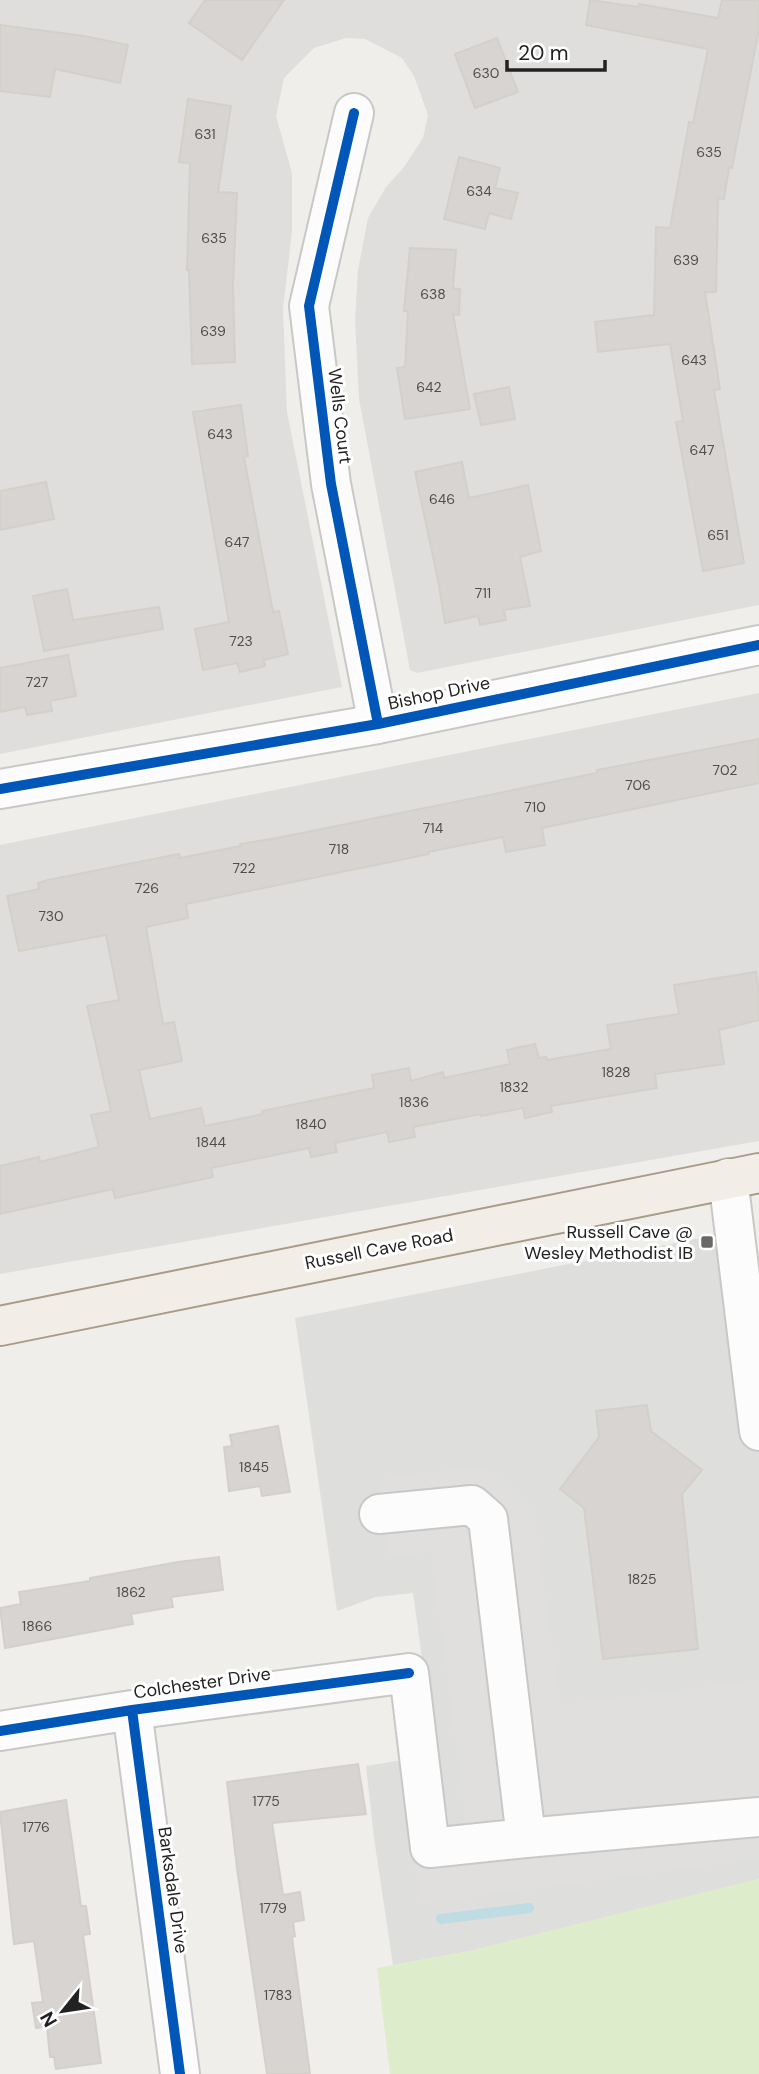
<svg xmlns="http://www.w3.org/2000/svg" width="759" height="2074" viewBox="0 0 759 2074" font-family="'DM Sans',sans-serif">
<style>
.residential{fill:#dfdedc}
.religious{fill:#dededc}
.grass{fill:#ddeccb}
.parking{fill:#e0dfde}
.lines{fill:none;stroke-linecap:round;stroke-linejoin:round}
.stream{stroke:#bfdbe3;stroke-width:10}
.building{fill:#d7d4d2;stroke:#d3d0cc;stroke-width:2}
.minor-casing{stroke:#c9c8c7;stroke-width:42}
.major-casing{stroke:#a79c86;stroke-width:42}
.minor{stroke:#fdfcfc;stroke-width:38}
.major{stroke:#f3ede7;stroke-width:38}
.cycleway-casing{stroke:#fff;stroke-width:15}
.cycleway{stroke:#0057b8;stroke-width:10}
.poi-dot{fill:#6a6968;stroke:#fff;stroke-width:2.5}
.labels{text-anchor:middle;stroke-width:6;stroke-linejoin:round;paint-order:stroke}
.number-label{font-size:14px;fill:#4f4e4e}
.street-label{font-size:18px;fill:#222;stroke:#fff}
.poi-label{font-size:18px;fill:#222;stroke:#fff;text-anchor:end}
</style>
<rect width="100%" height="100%" fill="#f0eeeb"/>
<path class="residential" d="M0,0h759v605l-342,68 -7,-3 -51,-271 -4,-79 3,-50 10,-52 18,-31 18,-20 19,-29 5,-23 -14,-39 -12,-18 -37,-19 -19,-1 -32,10 -30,30 -8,38 16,57v58l-9,78 4,103 55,275 -342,67z
M759,693v448l-759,133v-429z"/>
<path class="religious" d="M751,1228l8,64v587l-289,72 -77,14 -19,-127 -8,-72 66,-11 3,-3 -22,-159 -37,4 -39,14 -42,-293z"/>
<path class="grass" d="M759,1879v195h-369l-13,-106 93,-17z"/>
<path class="parking" d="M484,1465l50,47 26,193 199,-25v179l-335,44 -17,-69 60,-9 -36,-273 -41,5 -10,-78z"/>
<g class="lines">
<path class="stream" d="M441,1919l88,-11"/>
</g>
<path class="building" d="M205,0h79l-42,60 -53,-37z
M590,0l48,7 1,-3 79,14 4,-18h37v29l-27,139 -3,-1 -5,32 -6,-1 -2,94h-11l15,97 -6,1 30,173 -41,8 -27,-149 7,-1 -13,-77 -72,8 -3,-30 59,-7 2,-88 14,1 19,-106 4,1 15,-74 -122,-24z
M0,25l84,11 44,9 -8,38 -65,-14 -5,28 -50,-6z
M497,38l21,54 -43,16 -20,-54z
M188,99l43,7 -13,86 19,1 -4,93 2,76 -43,2 -3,-94h-2l3,-107 -11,-1z
M459,157l41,11 -5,20 23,5 -7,26 -22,-6 -4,16 -41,-10z
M410,248l46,2 -3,38 7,1 -1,26 -6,-1 17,95 -65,10 -8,-51 8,-1 3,-56h-4z
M509,387l6,32 -34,6 -7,-31z
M241,405l7,51 -4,1 29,155 6,-1 9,43 -24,6 1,6 -25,6 -3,-9 -34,7 -8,-41 34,-7 -36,-210z
M462,462l7,36 59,-13 13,66 -21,6 10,49 -26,4 2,10 -26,5 -2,-9 -33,7 -7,-43 -23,-108z
M46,482l8,37 -54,11v-39z
M67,589l6,31 86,-13 4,22 -119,22 -11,-55z
M68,655l8,41 -26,5 2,10 -25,4 -2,-8 -25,5v-44z
M759,739v44l-217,45 3,17 -39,7 -3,-15 -75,15 1,2 -243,50 2,14 -42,9 17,97 11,-2 8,39 -43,9 11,49 51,-11 4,18 58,-12 -1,-3 112,-23 -2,-13 37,-7 2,13 32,-9 1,6 66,-14 -3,-14 28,-6 4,14 7,-1 1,3 64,-11 -4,-24 72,-11 -5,-29 82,-13 3,21v27l-40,10 5,34 -69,10 2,14 -106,18 1,6 -27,6 -2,-10 -42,8v-2l-68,13 2,10 -26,5 -2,-10 -52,11 2,9 -26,5 -2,-9 -98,20 2,9 -98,21 -2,-9 -113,25v-48l39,-9 1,5 59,-15 -8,-32 20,-4 -24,-105 32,-6 -13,-65 -87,16 -12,-55 32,-7 -1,-6 10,-3 131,-26 1,4 61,-12 -1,-2 37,-6 320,-65v-3z
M647,1405l4,26 51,39 -20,24 16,155 -95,10 -19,-151 -24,-19 39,-52 -3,-26z
M278,1426l12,66 -28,4 -2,-10 -31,5 -5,-44 8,-1 -2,-11z
M219,1557l4,33 -52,7 2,10 -42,7 2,10 -128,24 -5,-40 21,-4 -2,-12 71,-11v-3l88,-16z
M358,1764l8,50 -94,9 11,72 17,-3 4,28 -11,2 2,14 -3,1 18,137h-43l-30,-206 -10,-86z
M66,1800l15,106h5l4,28 -7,1 18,128 -45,6 -2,-12h-4l-3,-30 -11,1 -4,-25 11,-1 -9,-61 -20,3 -14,-132z"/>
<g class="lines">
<g class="minor-casing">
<path id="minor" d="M354,113l-45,193 22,178 47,240
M0,789l378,-65 381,-79
M728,1178l31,253
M379,1514l93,-9 16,14 38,319 233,-21
M132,1710l48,364
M0,1731l132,-21 277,-37 21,175 96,-10"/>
</g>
<g class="major-casing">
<path id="major" d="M0,1326l759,-153"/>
</g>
<use href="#minor" class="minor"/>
<use href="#major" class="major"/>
<g class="cycleway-casing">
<path id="cycleway" d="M354,113l-45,193 22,178 47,240
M0,789l378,-65 381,-79
M132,1710l48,364
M0,1731l132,-21 277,-37"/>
</g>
<use href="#cycleway" class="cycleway"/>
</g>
<rect class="poi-dot" x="700" y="1235" width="14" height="14" rx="3.5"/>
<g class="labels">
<g class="number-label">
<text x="486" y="78">630</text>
<text x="205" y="139">631</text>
<text x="709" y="157">635</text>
<text x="479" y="196">634</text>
<text x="214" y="243">635</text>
<text x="686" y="265">639</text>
<text x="433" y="299">638</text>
<text x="213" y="336">639</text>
<text x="694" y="365">643</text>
<text x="429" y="392">642</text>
<text x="220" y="439">643</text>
<text x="702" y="455">647</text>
<text x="442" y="504">646</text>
<text x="718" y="540">651</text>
<text x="237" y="547">647</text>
<text x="483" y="598">711</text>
<text x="241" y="646">723</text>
<text x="37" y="687">727</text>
<text x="725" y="775">702</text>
<text x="638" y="790">706</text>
<text x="535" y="812">710</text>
<text x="433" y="833">714</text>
<text x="339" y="854">718</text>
<text x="244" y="873">722</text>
<text x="147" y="893">726</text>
<text x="51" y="921">730</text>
<text x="616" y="1077">1828</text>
<text x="514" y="1092">1832</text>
<text x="414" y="1107">1836</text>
<text x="311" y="1129">1840</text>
<text x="211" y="1147">1844</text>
<text x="254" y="1472">1845</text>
<text x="642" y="1584">1825</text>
<text x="131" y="1597">1862</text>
<text x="37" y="1631">1866</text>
<text x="266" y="1806">1775</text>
<text x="36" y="1832">1776</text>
<text x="273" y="1913">1779</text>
<text x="278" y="2000">1783</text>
</g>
<g class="street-label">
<text transform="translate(340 416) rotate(83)" y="6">Wells Court</text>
<text transform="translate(439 693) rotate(-12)" y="6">Bishop Drive</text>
<text transform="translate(379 1249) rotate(-11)" y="6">Russell Cave Road</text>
<text transform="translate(202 1683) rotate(-8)" y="6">Colchester Drive</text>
<text transform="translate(173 1890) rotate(82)" y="6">Barksdale Drive</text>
</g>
<g class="poi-label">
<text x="693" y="1238">Russell Cave @<tspan x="693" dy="21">Wesley Methodist IB</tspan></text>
</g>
</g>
<g transform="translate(63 2011) rotate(240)" stroke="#ffffff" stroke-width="5" paint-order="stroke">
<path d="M0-5L12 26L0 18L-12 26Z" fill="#222222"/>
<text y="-10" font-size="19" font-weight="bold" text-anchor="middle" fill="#222222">N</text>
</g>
<path d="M507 60v10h98v-10" fill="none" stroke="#222222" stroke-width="3.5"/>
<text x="518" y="60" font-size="21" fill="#222222" stroke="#ffffff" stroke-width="5" paint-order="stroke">20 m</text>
</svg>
